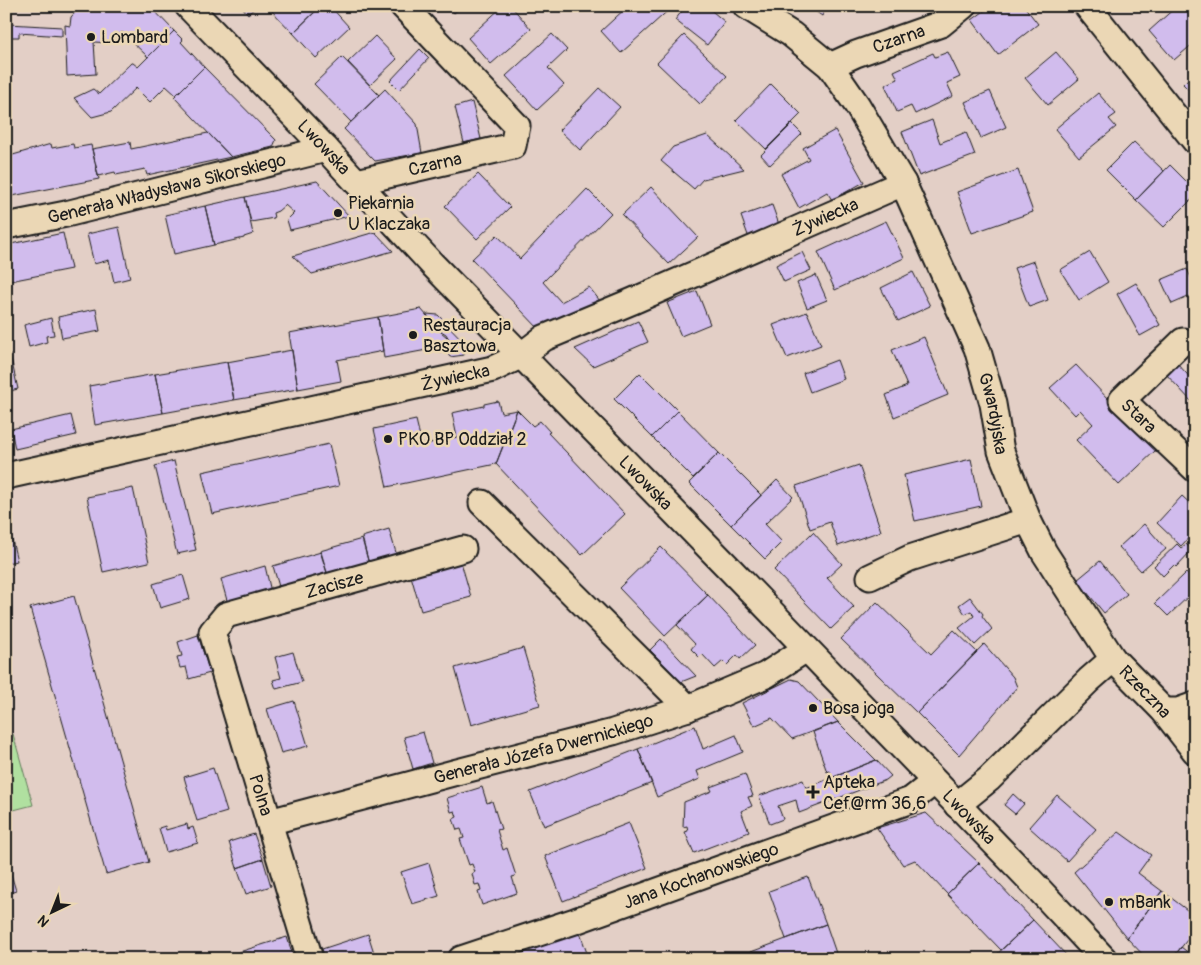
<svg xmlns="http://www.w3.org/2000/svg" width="1201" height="965" viewBox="0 0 1201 965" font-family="Pangolin,sans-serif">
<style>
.green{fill:#b0e0a0;stroke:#667e5e}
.building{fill:#d1bced;stroke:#1c1c1c}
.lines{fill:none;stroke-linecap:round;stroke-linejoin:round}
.minor-casing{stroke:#1c1c1c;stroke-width:29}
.minor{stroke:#ebd7b5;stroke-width:25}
.poi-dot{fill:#1c1c1c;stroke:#ebd7b5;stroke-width:2}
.labels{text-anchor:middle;stroke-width:5;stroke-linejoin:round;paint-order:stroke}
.poi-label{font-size:18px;fill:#1c1c1c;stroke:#ebd7b5;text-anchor:start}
.street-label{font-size:18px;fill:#1c1c1c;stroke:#ebd7b5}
</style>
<rect width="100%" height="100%" fill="#e3cfc6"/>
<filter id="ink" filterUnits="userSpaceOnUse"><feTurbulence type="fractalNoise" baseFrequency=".02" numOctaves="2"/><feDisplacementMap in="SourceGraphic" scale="10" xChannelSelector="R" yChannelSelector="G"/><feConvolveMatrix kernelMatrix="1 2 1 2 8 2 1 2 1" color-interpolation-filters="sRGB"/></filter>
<g filter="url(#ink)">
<path class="green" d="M13,734l20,71 -27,7v-76z"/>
<path class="building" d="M81,6h69l24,25 -26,26 -26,-25 -11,11 -17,-1 2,32 -29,2 -2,-51 5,1 1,-9z
M241,6h16l-9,8z
M274,6h47l-28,27 -22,-23z
M321,6h9l19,21 -33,31 -23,-25z
M448,6h14l-8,7z
M503,6h8l20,23 -40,35 -23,-26z
M628,6h45l-52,47 -20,-22z
M686,6h20l19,16 -18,23 -32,-25z
M808,6h20l-6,10z
M991,6h33l14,18 -40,31 -26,-35z
M1177,6h18v36l-21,18 -25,-29z
M8,24l54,3v9l-43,-3v4h-12z
M174,31l9,9 -2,2 23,25 -28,28 -10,-9 -16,16 -14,-14 -25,24 -19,5 -18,-19 19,-9 6,5 32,-31h2l5,4z
M552,34l15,16 -19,18 16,17 -27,25 -31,-34z
M684,35l43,41 -27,28 -43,-41z
M375,36l22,23 -27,26 -22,-23z
M420,49l9,9 -30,32 -9,-9z
M948,52l12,25 -13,6 6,13 -38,18 -4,-8 -14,6 -12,-27 13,-6 -4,-8 39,-18 2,4z
M1056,52l23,27 -31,26 -23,-27z
M342,57l37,38 -28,27 -37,-38z
M204,67l72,73 -3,7 -42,10 -57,-60z
M1195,72v24l-12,-12z
M771,84l30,30 -35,35 -30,-29z
M599,88l21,19 -40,43 -21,-20z
M385,89l32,35 5,29 -47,8 -31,-32z
M990,91l16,36 -25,11 -16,-36z
M1098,93l18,21 -7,5 7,8 -37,30 -24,-28z
M472,102l9,37 -17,4 -9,-36z
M932,120l8,23 26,-11 9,23 -56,21 -17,-44z
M792,124l10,10 -32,31 -9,-10z
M835,130l29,52 -32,18 -5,-8 -28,16 -18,-34 28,-15 -6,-11z
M208,133l23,24 -84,18 -2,-6 -29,6 -1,-3 -17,4 -6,-27 38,-7 1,7z
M707,135l37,34 -41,10 -9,10 -33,-28 12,-14z
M1134,142l30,29 -28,29 -30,-30z
M51,144l1,4 21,-4 1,4 17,-3 8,34 -92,18 -1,-40z
M1170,165l25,25v6l-31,31 -28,-27z
M1018,170l15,42 -61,21 -15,-41z
M478,174l32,33 -33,32 -32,-33z
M317,181l32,35 -59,14 -3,-10 7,-7 -9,-8 -7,6 -5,2 1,5 -23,4 -6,-25z
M651,187l47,50 -29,27 -47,-49z
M587,189l24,24 -68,69 18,20 28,-15 15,19 -63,25 -69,-72 25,-24 23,24z
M245,197l8,37 -9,3v1l-30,7 -9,-39z
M772,205l9,25 -31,11 -9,-25z
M205,206l9,39 -40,9 -9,-39z
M886,221l18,37 -69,32 -17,-38z
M119,227l11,51 -16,4 -5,-22 -15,4 -7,-30z
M375,232l18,19 -81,23 -19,-18z
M63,233l8,36 -61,12 -4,-19v-17z
M802,252l9,18 -27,12 -8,-17z
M1090,252l18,30 -29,18 -19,-30z
M1034,261l14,39 -19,7 -15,-39z
M1187,269l8,17v8l-23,10 -11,-24z
M913,272l17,34 -32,15 -17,-33z
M816,275l11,25 -20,8 -10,-25z
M1136,283l24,42 -20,11 -23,-42z
M697,291l13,33 -29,12 -14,-33z
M96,309l4,22 -38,7 -4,-21z
M421,309l20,23 6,5 2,8 -2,3 -7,4 -8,-3 -48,9 -6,-41z
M807,312l14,33 -34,13 -14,-33z
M1195,312v12l-5,-9z
M426,314l12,1 30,31 -4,9 -14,2 -4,-5 3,-3 1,-8 -4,-7 -5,-3z
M378,317l5,34 -46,9 4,21 -43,8 -9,-56z
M51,318l3,17 -8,1 1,6 -18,5 -5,-22z
M638,321l10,21 -55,24 -18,-17z
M924,337l24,58 -54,22 -8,-22 21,-9 -15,-36z
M292,350l6,39 -64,11 -7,-38z
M6,354h4l8,35 -12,3z
M837,360l7,19 -34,13 -7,-19z
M227,362l7,38 -71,13 -8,-39z
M1177,363l18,20v17l-3,2 -27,-29z
M1076,365l80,85 -37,35 -43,-45 17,-16 -13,-14 -5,5 -25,-27z
M640,373l38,38 -26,26 -38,-38z
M155,374l8,39 -68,12 -6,-39z
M498,401l3,12 16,-3 -21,54 -109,23 -13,-58 42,-9 6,25 35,-8 -5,-24 32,-7v-2z
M517,410l16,16 7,-5 10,11 -2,1 77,81 -43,41 -86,-91z
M678,411l41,42 -26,25 -41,-41z
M71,415l5,20 -61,14 -4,-20z
M329,444l10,42 -127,28 -10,-42z
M719,453l42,42 -30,30 -42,-42z
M971,459l10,47 -66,15 -11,-46z
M174,461l22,89 -19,4 -22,-88z
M859,465l22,66 -43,15 -8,-24 -20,7 -14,-43z
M777,480l16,17 -28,27 17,18 -17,17 -34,-34z
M133,488l16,74 -46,10 -16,-75z
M1182,496l13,12v23l-14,15 -24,-23z
M6,515l11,46 -11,2z
M1144,524l22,25 -25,22 -22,-24z
M389,529l8,27 -28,8 -7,-27z
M813,532l29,32 -15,14 27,29 -23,22 -57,-59z
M362,539l7,25 -41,12 -8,-25z
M1177,544l4,4 5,-4 6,6 -16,17 -2,-2 -11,11 -9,-10z
M661,547l47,48 -43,41 -46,-48z
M321,552l7,24 -48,14 -7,-24z
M1100,561l27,33 -23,19 -27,-33z
M461,562l10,35 -50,14 -10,-35z
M265,566l6,26 -43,12 -7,-25z
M1186,573l9,9v8l-27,26 -13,-13z
M183,575l7,24 -30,9 -7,-24z
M708,595l47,50 -15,14 -3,-4 -10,10 -4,-4 -8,7 -13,-14 -3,3 -8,-8 4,-5 -18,-19z
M74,596l75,266 -43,12 -76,-266z
M970,597l13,17 -1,2 10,13 -17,16 -16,-17 15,-12 -3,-5 -6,3 -6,-9z
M877,602l54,52 23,-24 23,22 -60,61 -76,-74z
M1195,632v12l-6,-6z
M198,635l12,38 -21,6 -3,-12 -6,1 -3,-11 5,-1 -4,-14z
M661,639l35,37 -15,6 -31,-32z
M984,644l29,33 4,10 -58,68 -42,-42z
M523,648l17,57 -69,20 -16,-57z
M293,652l9,30 -26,7 -3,-9 8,-2 -6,-21z
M791,679l8,2 39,41 -46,17 -20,-21 -18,8 -12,-23z
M294,701l14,45 -27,7 -14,-44z
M838,722l38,38 -44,18 -2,-7 -3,1 -14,-40z
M695,726l8,23 33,-14 7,17 -46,19 3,8 -43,18 -19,-48z
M423,732l9,31 -19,6 -9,-32z
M638,749l14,34 -108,43 -14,-34z
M876,760l15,16 -5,4 -87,33 -3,-13 -18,6 5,13 -13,5 -11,-28 44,-16 3,8z
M213,768l14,44 -30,9 -13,-44z
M745,774l8,22 -5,1 4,9 -11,5 8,21 -55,21 -9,-21 3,-1 -1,-5 -4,1 1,-25 28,-11 -2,-4z
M482,787l5,16 5,-2 9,28 -4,1 6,20 4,-2 9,28 -4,1 5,16 -35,12 -4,-13 3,-1 -2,-7 -4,1 -3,-11 3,-2 -3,-8 -3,1 -9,-26 4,-1 -3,-9 -4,1 -4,-11 4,-2 -2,-6 -4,1 -4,-14z
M1013,794l11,10 -9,10 -11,-9z
M1057,795l39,34 -29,32 -38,-34z
M926,813l53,50 -32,31 -32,-34 -12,5 -26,-37z
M629,823l18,45 -84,33 -18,-45z
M187,824l1,5 5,-2 5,16 -32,9 -7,-24 6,-2 1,4z
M1119,832l32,23 -13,18 24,18 -35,47 -53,-66z
M254,834l9,25 -26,9 -8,-26z
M6,857l10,34 -10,3z
M263,859l8,27 -25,8 -9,-26z
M429,863l10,33 -27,8 -11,-32z
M979,863l54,57 -32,30 -54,-56z
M808,877l18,47 -40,15 -17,-48z
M1162,891l33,25v14l-23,29h-25l-20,-21z
M1033,920l34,36 -3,3h-72z
M826,924l12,35h-106l54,-20z
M579,930l10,29h-71l-2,-6z
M368,934l8,25h-51l-3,-10z
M287,937l7,22h-77z
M1181,947l14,11v1h-23z"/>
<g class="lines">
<g class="minor-casing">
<g id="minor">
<path id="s1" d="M188,6l138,143 106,115 294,301 306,317 72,77"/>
<path id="s2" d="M746,6l45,28 39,32 27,39 46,78 74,165 16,56 8,47 27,69 16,32 69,107 -24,21 -100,99 -32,26"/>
<path d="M1087,6l108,135"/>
<path id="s3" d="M830,66l26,-12 85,-30 22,-18"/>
<path id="s4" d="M357,182l156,-36 4,-20 -114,-120"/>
<path id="s5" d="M6,226l60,-12 260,-65"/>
<path id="s6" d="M1183,341l-61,59 73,69"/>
<path id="s7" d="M6,476l487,-107 29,-14 22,-17 89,-37 270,-118"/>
<path d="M482,503l206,205"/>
<path d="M870,577l40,-19 118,-38"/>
<path id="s8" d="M1113,659l51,52 31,40"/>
<path d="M1164,711h14l17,-6"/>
<path id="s9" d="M269,822l188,-50 156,-40 75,-24 78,-33 40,-26"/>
<path id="s10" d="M310,959l-98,-327 14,-17 237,-66"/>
<path id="s11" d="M461,959l114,-38 336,-121 23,-18"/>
</g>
</g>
<use href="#minor" class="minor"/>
</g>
</g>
<g class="poi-dot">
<circle cx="91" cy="37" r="5"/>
<circle cx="338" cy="213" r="5"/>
<circle cx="413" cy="335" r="5"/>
<circle cx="388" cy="439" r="5"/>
<circle cx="813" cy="708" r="5"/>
<path d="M810.5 784.5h5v5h5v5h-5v5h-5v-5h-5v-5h5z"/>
<circle cx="1109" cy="902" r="5"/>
</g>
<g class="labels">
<g class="poi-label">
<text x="101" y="43">Lombard</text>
<text x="348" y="209">Piekarnia<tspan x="348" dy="21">U Klaczaka</tspan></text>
<text x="423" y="331">Restauracja<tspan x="423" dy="21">Basztowa</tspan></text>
<text x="398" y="445">PKO BP Oddział 2</text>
<text x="823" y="714">Bosa joga</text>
<text x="823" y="788">Apteka<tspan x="823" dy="21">Cef@rm 36,6</tspan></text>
<text x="1119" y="908">mBank</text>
</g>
<g class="street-label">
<text dy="6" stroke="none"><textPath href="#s3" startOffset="74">Czarna</textPath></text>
<text dy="6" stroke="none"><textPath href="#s1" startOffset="196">Lwowska</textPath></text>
<text dy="6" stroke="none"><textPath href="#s4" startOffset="80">Czarna</textPath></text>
<text dy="6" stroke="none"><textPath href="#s5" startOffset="165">Generała Władysława Sikorskiego</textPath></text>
<text dy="6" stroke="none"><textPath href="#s7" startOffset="865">Żywiecka</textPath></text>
<text dy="6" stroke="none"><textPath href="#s7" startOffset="460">Żywiecka</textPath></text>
<text dy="6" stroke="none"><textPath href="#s2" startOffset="490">Gwardyjska</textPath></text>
<text dy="6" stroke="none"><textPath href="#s6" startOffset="108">Stara</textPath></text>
<text dy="6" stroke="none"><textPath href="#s1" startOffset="661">Lwowska</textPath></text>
<text dy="6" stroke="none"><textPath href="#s10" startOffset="476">Zacisze</textPath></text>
<text dy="6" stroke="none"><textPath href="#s8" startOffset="46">Rzeczna</textPath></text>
<text dy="6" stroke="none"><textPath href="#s9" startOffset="284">Generała Józefa Dwernickiego</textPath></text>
<text transform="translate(261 795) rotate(73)" y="6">Polna</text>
<text dy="6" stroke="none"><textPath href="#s1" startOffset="1126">Lwowska</textPath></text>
<text dy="6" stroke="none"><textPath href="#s11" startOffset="254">Jana Kochanowskiego</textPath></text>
</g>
</g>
<rect width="1201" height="965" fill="none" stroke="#ebd7b5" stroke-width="25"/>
<rect x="12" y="12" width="1176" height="940" fill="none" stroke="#1c1c1c" stroke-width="2" filter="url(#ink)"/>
<g transform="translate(52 912) rotate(223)" stroke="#ebd7b5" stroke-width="4" paint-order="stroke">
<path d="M0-4L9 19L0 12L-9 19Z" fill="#1c1c1c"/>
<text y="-8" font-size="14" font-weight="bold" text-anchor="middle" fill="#1c1c1c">N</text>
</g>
</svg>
